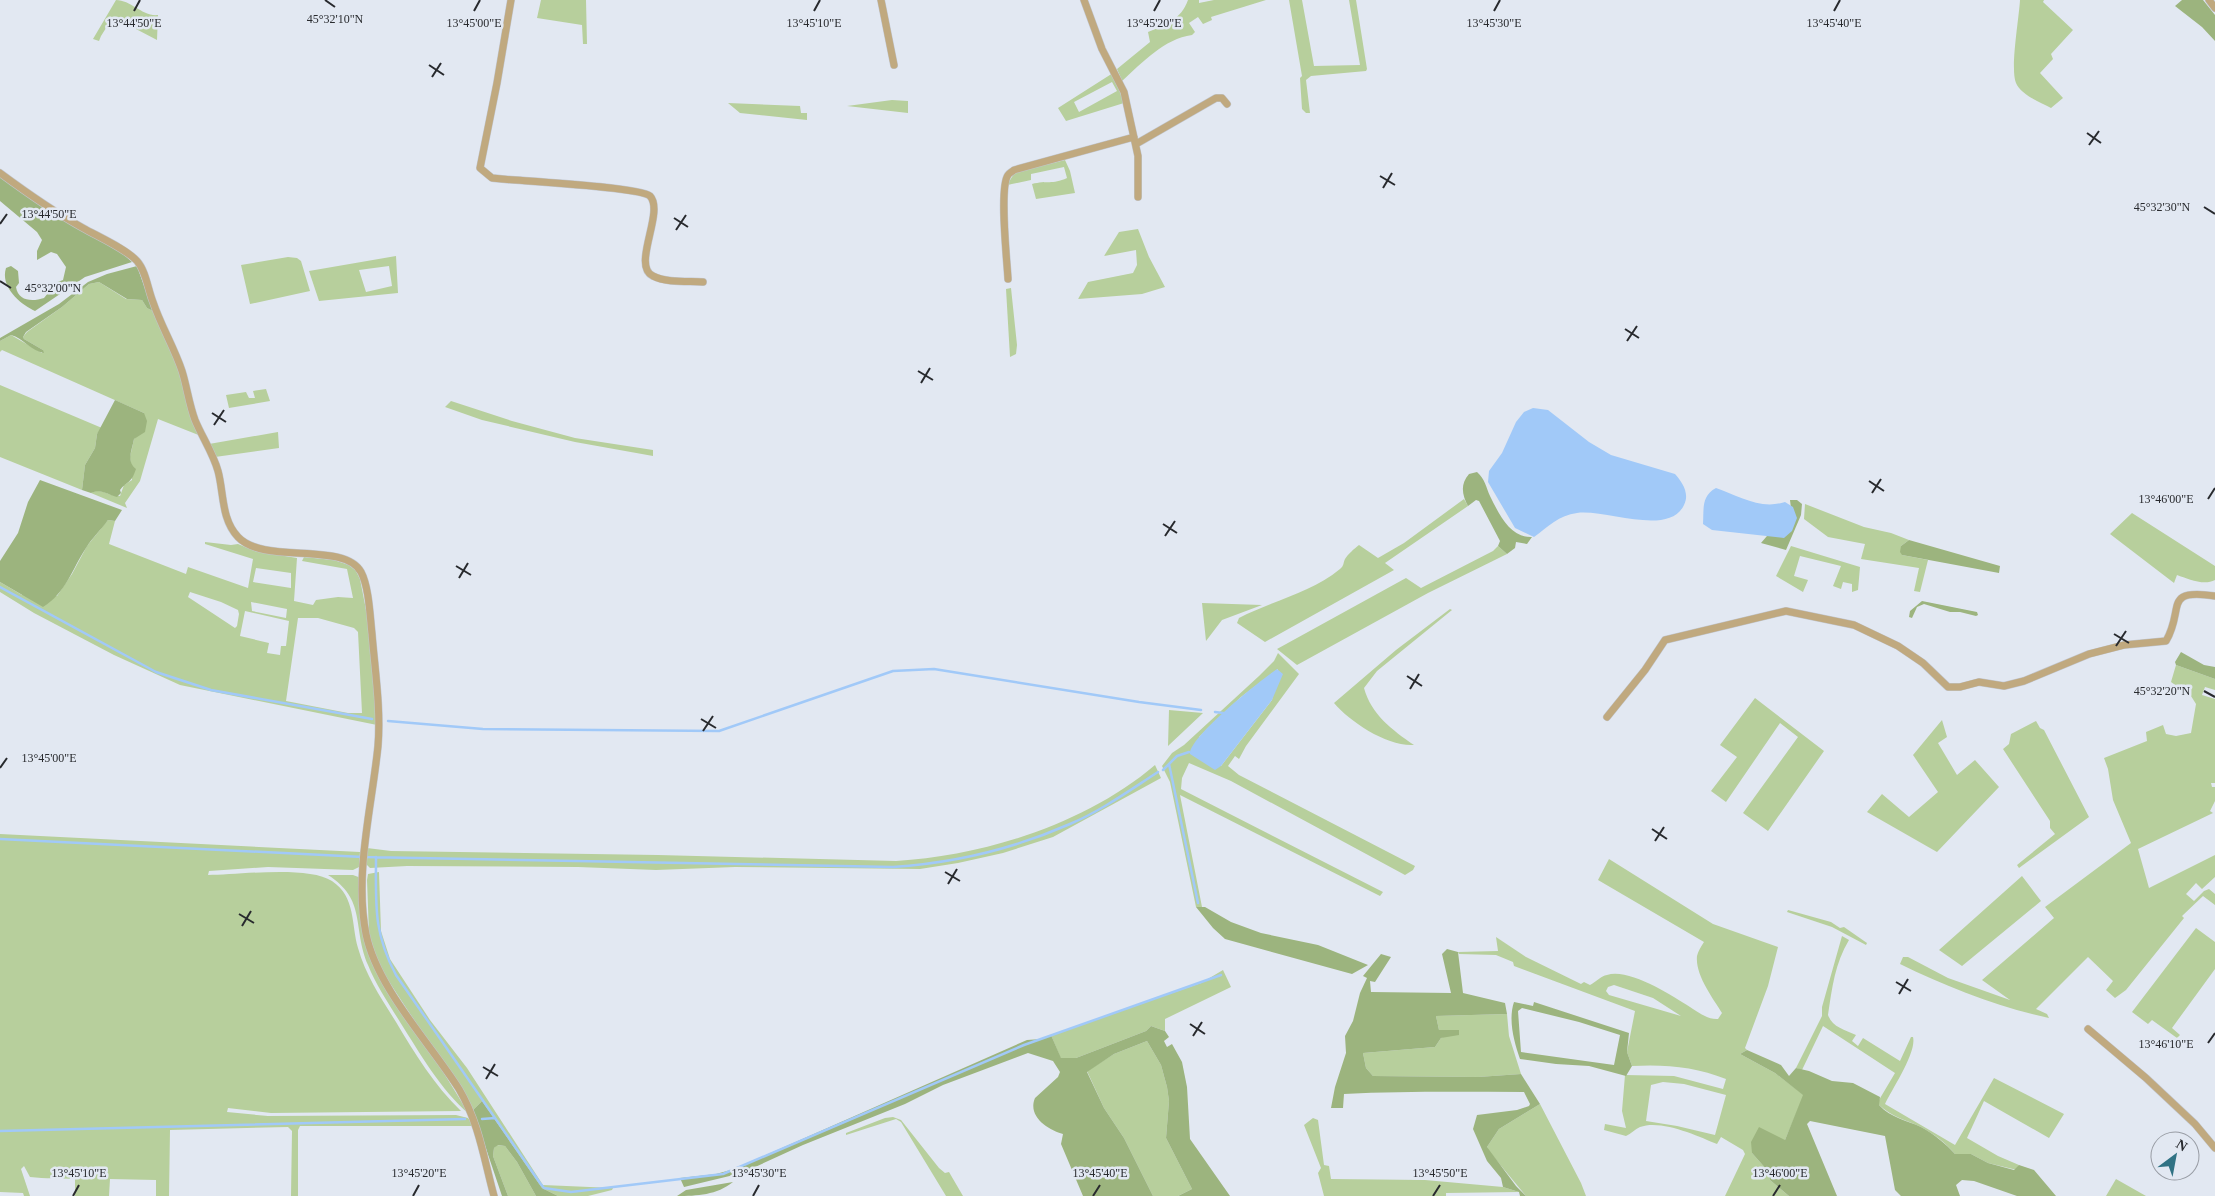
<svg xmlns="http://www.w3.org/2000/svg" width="2215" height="1196" viewBox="0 0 2215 1196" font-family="Georgia,serif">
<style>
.green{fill:#b7cf9c;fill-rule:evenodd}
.forest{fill:#9cb47e;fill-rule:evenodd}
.water{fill:#a1c9f8}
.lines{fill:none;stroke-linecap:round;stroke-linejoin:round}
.stream{stroke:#a1c9f8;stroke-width:2.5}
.street-casing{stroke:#c1c6cf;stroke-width:8}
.street{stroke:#c0a97f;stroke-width:7}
.ticks{fill:none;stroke:#282a2e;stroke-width:2}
.ticks-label{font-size:12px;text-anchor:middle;fill:#282a2e;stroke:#e2e8f2;stroke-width:5;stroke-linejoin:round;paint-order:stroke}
</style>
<rect width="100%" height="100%" fill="#e2e8f2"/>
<path class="green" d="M116,0c15,0 27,17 42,15l-1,25 -44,-23 -12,19 -2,5 -6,-2z
M541,0h45l1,44h-4l-1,-19 -45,-7z
M1188,0h11v3l15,-3h52l-55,17 1,3 -9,4 -5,-7 -9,6 6,9 -3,3c-28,4 -49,27 -70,46l-5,-12 33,-27 -2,-10c17,-7 33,-12 40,-32z
M1289,0h13l12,66 46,-1 -11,-65h7l11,69 -1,2 -55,5 -5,4 4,33h-4l-4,-4 -2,-31 2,-2z
M2020,0h24l-1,2 30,28 -22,24 2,5 -13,14 23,25 -12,10c-11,-6 -30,-13 -35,-25 -6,-14 3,-64 4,-83z
M1113,73l11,30 -58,18 -8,-13zM1112,82l5,9 -38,21 -5,-10z
M892,100l16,1v12l-61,-7z
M728,103l72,3 1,7h6v7l-67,-7z
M1065,160l5,11 5,22 -39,6 -4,-15c15,-4 20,1 35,-6l-3,-11 -33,7v6l-24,5 8,-13z
M1138,229l11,28 16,30 -23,7 -64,5 10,-17 45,-9 4,-8 -1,-15 -32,6 15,-24z
M396,256l2,37 -79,8 -10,-30zM389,266l3,20 -26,6 -7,-22z
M288,257l9,1 4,3 9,30 -60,13 -9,-39z
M99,282l27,17 16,1 5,8 6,3 16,32 32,93 -43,-17 -18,62 -15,22 2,5 -36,-15c10,-6 18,4 29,3l4,-11 8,-5 -2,-23 4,-18 5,-5 5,-21 -142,-63 -2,2v-11l11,-6 31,18 1,-3 -19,-11 -1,-2 4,-5 35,-25 27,-23z
M1011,288l6,57 -1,9 -6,3 -4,-68z
M0,385l102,43 -5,6 -2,14 -10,17 -3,25 -82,-33z
M266,389l4,12 -41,7 -3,-13 20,-3 3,6h6l-2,-7z
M451,401l61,20 63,17 78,12v6l-78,-14 -93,-22 -37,-13z
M278,432l1,16 -64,9 -6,-13z
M1464,499l4,7 -83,57 9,7 -129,72 -28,-19 2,-5c32,-17 72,-25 101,-49 4,-3 3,-6 5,-10 3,-5 9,-10 14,-14l19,13 26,-15z
M1805,504l59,23 27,6 18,7 -8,6 1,9 26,5 -8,32 -6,-1 5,-23 -58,-9 4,-15 -37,-7 -24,-18z
M2132,513l83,53v14c-11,6 -27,-1 -38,-5l-3,8 -64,-49z
M108,520l7,1 -6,23 77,30 2,-7 60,21 5,-29 -48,-15v-2l26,3 7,-1 17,7 42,7 -3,43 19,4 3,-5 22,-3 15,1 -6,-29 -45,-8 2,-4 30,3 15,5 7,6 4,8 8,41 9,105 -197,-40 -66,-30 -80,-42 -34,-21v-10l22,13 35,1 15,-22 15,-28zM256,568l35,5v15l-38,-6zM190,592l31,10 17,8 1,4 -2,12 -2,2 -47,-31zM251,602l36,7 -1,9 -34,-7zM245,611l44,10 -3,25h-5l-1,9 -13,-2 2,-10 -29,-7zM298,618h20l36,10 4,4 4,81h-14l-62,-12z
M1498,546l9,8 -79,39 -131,72 -20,-16 129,-71 15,10 72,-37z
M1791,546l69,21 -2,23 -6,2v-8l-9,-2 -2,7 -8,-3 8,-20 -41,-10 -6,20 14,4 -5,12 -27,-16z
M1202,603l60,2 -40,15 -16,21z
M1450,609l2,1 -75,61 -13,17c7,26 28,42 50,57 -26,2 -64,-23 -80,-42l62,-53z
M1278,653l21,21 -53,72 -7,13 -4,-3 -7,10 11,9 176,91 -2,4 -8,5 -174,-94 -42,-18 -7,15 -1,11 202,103 -3,4 -200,-101 22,112h-6l-26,-125 -8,-16 10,-13 12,-8 75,-69 15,-15zM1278,669l-6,31 -51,66 -22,-29 42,-40z
M2176,665l39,14v11l-10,-3 -3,8 13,4v84h-4l1,4h3v14l-5,10 3,2 -75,36 11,39 66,-33v22l-13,12 -6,-6 -10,11 8,7 10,-10 5,-2 6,5v11l-12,-9 -21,20 2,2 -58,72 -11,8 -9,-8 7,-9 -25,-24 -52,52 11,5 2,4c-51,-11 -102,-31 -149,-54l3,-7h5l40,21 62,22 -28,-20 72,-62 -9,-11 86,-64 -18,-43 -5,-31 -4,-11 43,-17 -1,-9 17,-7 3,9 10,2 15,-3 5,-29 -5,-8 -20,-14z
M1755,698l69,53 -56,80 -25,-18 55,-76 -18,-14 -54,79 -15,-11 26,-34 -17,-12z
M1169,710l34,3 -35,33z
M1942,720l5,17 -9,6 19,32 18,-15 24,27 -62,65 -70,-40 15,-18 27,23 29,-25 -25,-37z
M2036,721l4,7 4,2 45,87 -70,51 -2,-3 38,-31 -5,-6v-7l-47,-72 6,-5 2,-10z
M1155,765l6,13 -108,59 -50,16 -45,10 -38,6 -185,-2 -79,3 -78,-3 -171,-1 -37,2 -4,-4 1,-16 24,3 267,4 238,6c89,-5 191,-38 259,-96z
M0,834l360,18 -1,15 -6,3 -85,-3 -59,4 -1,4c29,0 100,-10 124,6 24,16 19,43 26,67 8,28 23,50 38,74 19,32 38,63 65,89l-190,2 -43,-5 -1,4 41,4 188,-1 12,3 6,8h-174l-2,4v66h-7l1,-65 -4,-4 -118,3 -1,66h-13v-16l-46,-1 -1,17h-34v-17c-16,-1 -29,0 -45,-2l-6,-11 -3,3 9,27h-6l-1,-3 -23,-1z
M1609,859l104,65 65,23 -10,39 -23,62 2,2 -7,4 35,19 29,22 -19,45 -33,13 15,17 3,10 19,16h-64l20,-42 -2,-4 -22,-13 -4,7c-19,-8 -56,-25 -77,-17 -5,2 -9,7 -14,9l-22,-6 1,-6 21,4 -4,-17 3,-36 49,1 49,13 3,-10c-30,-12 -61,-15 -94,-13l-5,-14 8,-41 -121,-45 -1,-4 -17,-7 -37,-1 -1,-2 40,-1 -2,-14 30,20 55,27 3,-2 6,3c6,-3 11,-9 17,-10 22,-7 64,20 83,32 8,5 18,13 28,12l4,-6c-9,-15 -27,-38 -25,-57 1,-5 4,-9 7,-14l-106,-62zM1614,985l39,13 28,18 -72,-21 -3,-4 2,-4zM1663,1082l21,2 42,11 -11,40 -38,-9 -31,-5 5,-36z
M379,872l2,59 9,28 40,61 37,48 76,117 70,3 -1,2 -24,6h-30l-16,-8 -60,-87 -9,9 -93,-142 -11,-34 -2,-54 1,-6z
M328,875h25l8,3 8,73 100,163c-29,-25 -48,-59 -69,-92 -11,-18 -24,-37 -32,-57 -16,-38 -1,-65 -40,-90z
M2022,876l19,25 -79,65 -23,-16z
M1788,910l43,12 9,6 4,-1 23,16 -1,2 -34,-18 -45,-15z
M2196,928l19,14v27l-43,59 8,7 -3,3 -25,-18 -4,4 -16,-12z
M1842,936l7,4c-14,23 -17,48 -21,75 4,12 17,15 28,20l-4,6 6,5 5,-8 37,23 11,-24h2c4,15 -21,52 -28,67l70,41 39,-67 70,36 -15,24 -65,-37 -17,37 31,18 21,9 -2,5 -29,-7 -17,-9h-16c-9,-11 -21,-20 -34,-27 -15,-7 -29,-10 -42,-22v-5l16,-27 -72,-47 -21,44 -6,-2 26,-52v-9z
M1223,970l8,17 -66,32v12l-14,-5 -5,5 -70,27 -15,1 -10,-24 150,-52z
M1507,1014l2,22 12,38 -43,3 -105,-1 -7,-8 -3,-15 72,-6 6,-9 17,-8h-19l-3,-14z
M1147,1041l14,24 6,22 2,14 -3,37 26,51 -14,7h-25l-29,-58 -20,-30 -17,-37 27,-17z
M1540,1104l41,79 5,13h-60l-38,-46 -1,-3 12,-18z
M893,1117l8,3 38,48 6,5 4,-1 14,24h-17l-45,-74 -5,-3 -50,16v-2l39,-15z
M1313,1118l5,2 6,45 5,1 2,13 94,1 78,7 16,5 -73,1v3h-122l-6,-23 3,-5 -17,-43z
M497,1145l8,1 12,16 19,34h-28l-15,-40 1,-8z
M2116,1179l30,17h-40z"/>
<path class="forest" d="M2182,0h21l12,15v26l-13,-14 -27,-21z
M0,175l123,79 9,8 -47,15 -50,34c-15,-7 -35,-24 -29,-43l5,-2 7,5 1,12 -3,4c2,14 16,15 28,11l4,-5 -3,-9h7l11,-4 3,-13 -9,-13 -6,-2 -14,8v-9l5,-11 -5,-8 -37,-31z
M137,266l16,45 -6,-3 -5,-8 -15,-1 -28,-17 -10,2 -27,23 -36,25 -3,5 1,2 19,11 1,3c-13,-2 -21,-15 -33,-18l-11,6v-3l59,-34 29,-22 19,-8z
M115,400l29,13 3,8 -2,11 -11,7c-2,11 -8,22 2,30 -5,15 -8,11 -16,21l1,3 -4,4c-9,-2 -16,-9 -26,-4l-9,-3 3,-25 10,-17 2,-14z
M1477,472c8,7 9,15 13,24 9,18 20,42 42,41l-5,7 -11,-2 -1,6 -8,6 -9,-8 2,-5 -21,-40 -3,-1 -8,6c-6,-11 -8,-22 1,-32z
M40,480l82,30 -7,11 -7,-1c-7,10 -16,18 -22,28 -14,21 -20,45 -43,59l-43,-25v-21l18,-28 10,-31z
M1790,500h7l5,4 -1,11 -15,35 -25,-7 30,-35z
M1909,540l91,26 -1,7 -97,-18 -2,-3 1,-6z
M1922,601l55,11 1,3 -2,1 -16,-4h-10l-26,-8 -7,3 -5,11 -3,-1 1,-6z
M2181,652l23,13 11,2v12l-39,-14 -1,-3z
M1196,907h9l26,15 30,11 57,12 50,20 -16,9 -127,-35 -12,-11z
M1447,949l11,3 5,41 42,10 2,11 -71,2 3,14h20v5l-18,3 -6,9 -72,6 3,15 7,8 105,1 43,-3 19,30 -41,25 -12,18 29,39 10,10h-6l-1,-4 -16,-5 -2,-9 -14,-17 -14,-32 4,-14 40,-5 12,-4 1,-2 -6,-12c-60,0 -120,-1 -180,2l-1,14h-12l4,-21 11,-34 -1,-17 8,-15 7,-28 7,-15 -4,-2 18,-22 10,3 -16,25 -5,-1 1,11 80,1 -9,-39z
M1514,1002l19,4 1,-4 95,31 -2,19 5,14 -6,10 -37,-10 -33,-2 -36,-5c-6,-17 -12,-39 -6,-57zM1522,1008l57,14 41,13 -6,30 -93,-13 -3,-41z
M1151,1026l14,5 4,6 -5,4 3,6 5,-3 10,18 5,25 3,52 40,57h-52l14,-7 -26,-51 3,-37 -2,-14 -6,-22 -14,-24 -33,13 -27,18 17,36 20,30 29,58h-70l-22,-52 2,-10c-14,-4 -36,-17 -28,-36l23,-21 2,-5 -7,-11 -25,-8 -85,32 -38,19 -102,41 -61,28 -58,14 -4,-9 36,-4 18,-5 293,-129 14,-1 10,-4 10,23h15l70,-27z
M1747,1050l34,15 8,11 7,-8 13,3 23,10 21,2 27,14 -1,8c12,13 27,15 42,22 13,7 25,17 34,27h16l17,9 26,7 5,-5 15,5 22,26h-39l-43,-15 -12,-1 -6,5 4,11h-59l-6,-6 -10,-54 -75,-15 -3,3 30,72h-48l-19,-16 -3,-10 -15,-17 -1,-11 8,-15 26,13 18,-45 -28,-22 -35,-19z
M482,1101l60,87 16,8h8h-30l-19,-34 -12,-16 -7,-1 -4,3 -1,8 15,40h-6l-29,-86z
M733,1182c-16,13 -36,14 -56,14l9,-6z"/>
<path class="water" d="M1533,408l15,2 41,32 22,13 64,19c7,8 15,19 9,31 -15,32 -78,4 -107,8 -18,2 -29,14 -43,24l-19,-9 -27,-46 1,-11 13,-18 14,-31 8,-10z
M1716,488c23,8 44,22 69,14l8,5 4,11 -5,13 -8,7 -72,-8 -9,-6c1,-15 -2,-28 13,-36z
M1277,669l6,5 -11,26 -51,66 -6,4 -25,-16c-1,-17 71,-74 87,-85z"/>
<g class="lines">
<path class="stream" d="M0,587l156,85 55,18 161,29
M1215,712l8,1
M388,721l95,8 236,2 174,-60 41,-2 205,33 62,8
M1169,764l29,139
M1163,770l14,-14 12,-4
M0,839l363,18 530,10c62,-4 120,-18 177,-43 31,-13 60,-34 88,-52
M376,857c0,47 -3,75 20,118l144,208 4,5 27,4 152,-18 301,-129 197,-70
M482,1119l13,-1
M0,1131l465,-12"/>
<g class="street-casing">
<path id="street" d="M511,0l-14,83 -17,85 12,10 10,1c21,2 138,8 148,17 15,16 -19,70 3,80 14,7 35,5 50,6
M881,0l13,65
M1084,0l18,49 22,43 14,64v41
M2209,0l6,8
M1136,144l80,-46h6l5,6
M0,173c27,20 54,39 83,55 16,9 43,21 54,33 9,10 11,29 16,41 8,24 21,45 29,69 5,16 7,33 13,49 7,17 18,33 23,51 6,22 3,48 20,66 26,28 106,4 123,35 8,15 9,44 11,62 3,37 9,75 6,112 -6,60 -24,128 -12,188 11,54 64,109 93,155 20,34 25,70 35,107
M1008,279c-1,-19 -9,-91 0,-104 1,-2 4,-3 6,-5l120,-33
M1607,717l38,-47 20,-30 121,-29 68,14 44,21 25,17 25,24h12l19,-5 25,4 20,-5 65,-27 35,-9 42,-4c19,-32 -4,-53 49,-45
M2088,1029l58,49 49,46 20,24"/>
</g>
<use href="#street" class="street"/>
</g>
<path class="ticks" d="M325,0l10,7M134,11l6,-11M474,11l6,-11M814,11l6,-11M1154,11l6,-11M1494,11l6,-11M1834,11l6,-11M429,65l15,10M432,77l9,-14M2087,133l14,10M2089,145l10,-14M1380,176l15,9M1383,188l9,-15M2204,207l11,7M674,218l14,9M0,224l7,-10M676,230l10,-15M0,281l11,7M1625,329l14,9M1627,341l10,-15M918,371l15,9M921,383l9,-15M212,413l14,9M214,425l10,-15M1869,481l15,10M1872,493l9,-14M2208,499l7,-11M1163,524l14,9M1165,536l10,-15M456,566l15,9M459,578l9,-15M2114,634l15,9M2116,646l10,-15M1407,676l15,10M1410,689l9,-15M2204,691l11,6M701,719l15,9M703,731l10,-15M0,768l7,-10M1652,829l15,10M1655,841l9,-14M945,872l15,9M948,884l9,-15M239,914l15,9M242,926l9,-15M1896,982l15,9M1899,994l9,-15M1190,1024l15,10M1193,1036l9,-14M2208,1043l7,-10M483,1067l15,9M486,1079l9,-15M73,1196l6,-11M413,1196l6,-11M753,1196l6,-11M1093,1196l7,-11M1433,1196l7,-11M1773,1196l7,-11"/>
<g class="ticks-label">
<text x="335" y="23">45°32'10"N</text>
<text x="134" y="27">13°44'50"E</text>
<text x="474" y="27">13°45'00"E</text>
<text x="814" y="27">13°45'10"E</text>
<text x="1154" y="27">13°45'20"E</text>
<text x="1494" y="27">13°45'30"E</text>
<text x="1834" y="27">13°45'40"E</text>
<text x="2162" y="211">45°32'30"N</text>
<text x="49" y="218">13°44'50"E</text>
<text x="53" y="292">45°32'00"N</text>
<text x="2166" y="503">13°46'00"E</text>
<text x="2162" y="695">45°32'20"N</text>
<text x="49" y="762">13°45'00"E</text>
<text x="2166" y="1048">13°46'10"E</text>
<text x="79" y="1177">13°45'10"E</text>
<text x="419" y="1177">13°45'20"E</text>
<text x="759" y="1177">13°45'30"E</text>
<text x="1100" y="1177">13°45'40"E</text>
<text x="1440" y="1177">13°45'50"E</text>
<text x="1780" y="1177">13°46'00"E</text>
</g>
<g transform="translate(2175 1156) rotate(32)"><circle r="24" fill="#e2e8f2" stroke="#989ca4"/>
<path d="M0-4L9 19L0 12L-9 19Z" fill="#307284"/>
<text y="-8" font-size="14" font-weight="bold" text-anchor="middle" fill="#282a2e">N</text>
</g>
</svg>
